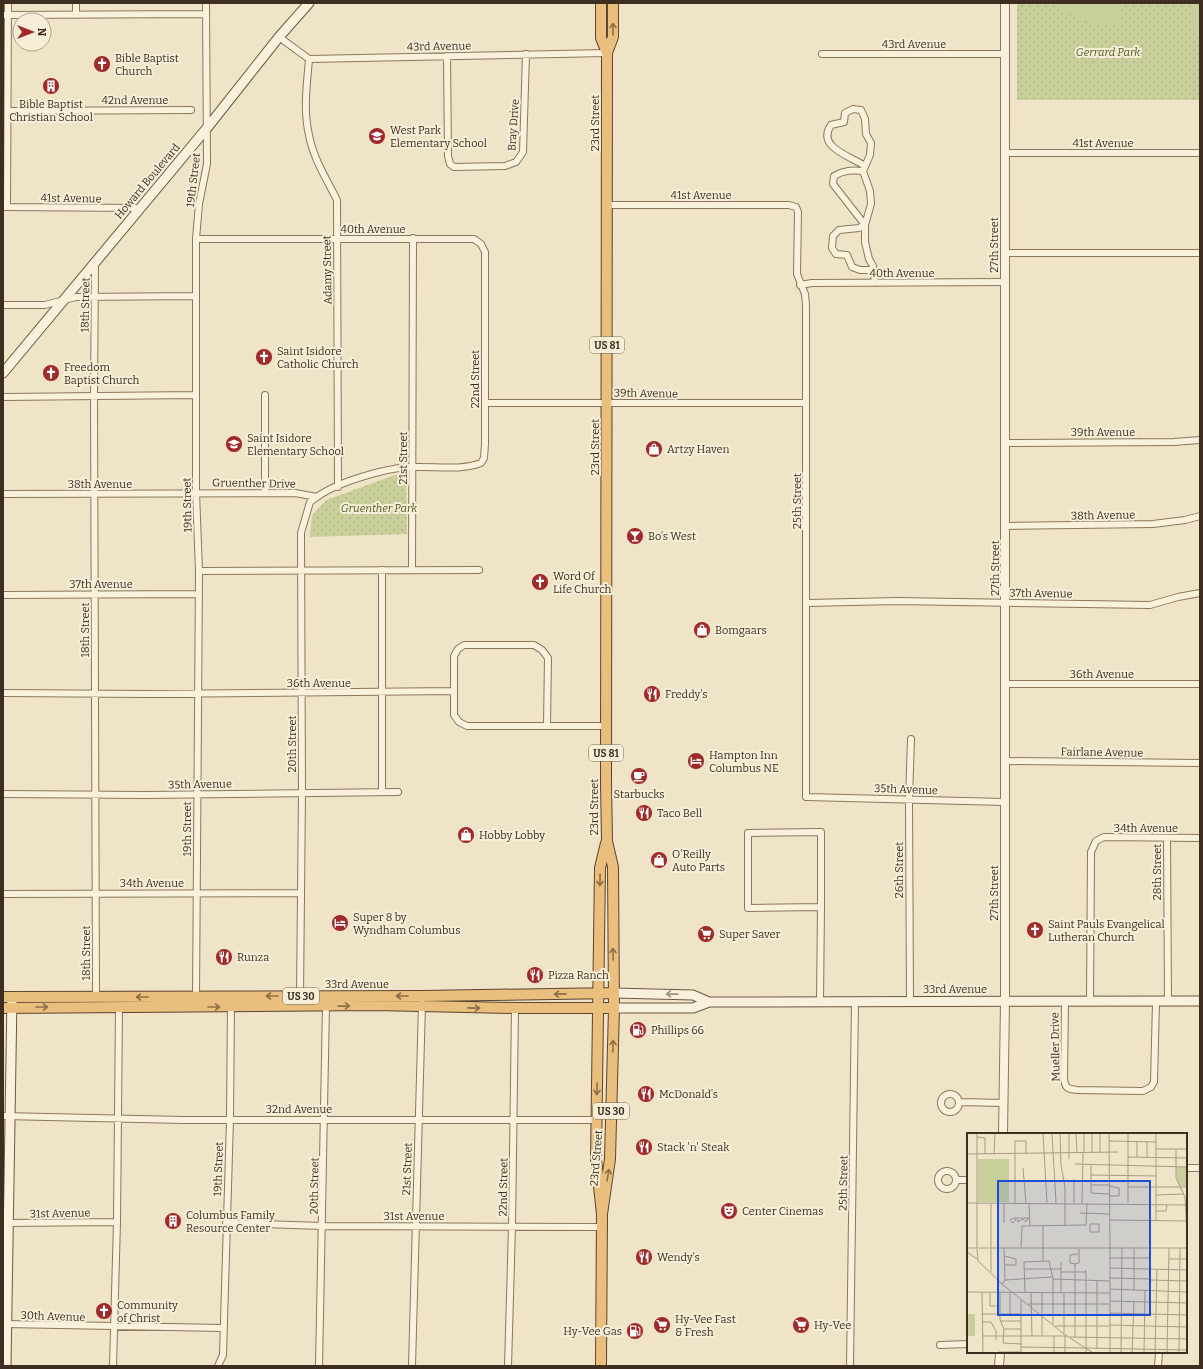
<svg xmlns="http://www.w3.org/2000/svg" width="1203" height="1369" viewBox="0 0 1203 1369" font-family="Bitter,serif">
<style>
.green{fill:url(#green-dots)}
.pitch{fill:#c9cf9b}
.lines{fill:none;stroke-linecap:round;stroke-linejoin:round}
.minor-casing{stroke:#8d765c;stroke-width:8}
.tertiary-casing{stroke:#8d765c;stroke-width:10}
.secondary-casing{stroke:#6f573f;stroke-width:11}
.trunk-casing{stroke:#5b4430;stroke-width:12}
.minor{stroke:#faf1dc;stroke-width:6}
.tertiary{stroke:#faf1dc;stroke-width:8}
.secondary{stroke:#faf1dc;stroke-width:9}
.trunk{stroke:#eabe7c;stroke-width:10}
.oneway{stroke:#8b6f49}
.oneway2{stroke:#9c907e}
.labels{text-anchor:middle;stroke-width:4;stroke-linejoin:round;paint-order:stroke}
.shield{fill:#f7eed8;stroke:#756857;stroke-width:1}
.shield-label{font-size:10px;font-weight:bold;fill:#3d2e20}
.street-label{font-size:11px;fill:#3d2e20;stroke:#f7eed8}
.park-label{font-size:11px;font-style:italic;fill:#4d5a26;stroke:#f7eed8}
.poi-label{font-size:11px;fill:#3d2e20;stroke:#f7eed8;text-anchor:start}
.inset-road{fill:none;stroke:#a89b85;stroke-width:1}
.view{fill:#1d4ed8;fill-opacity:0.15;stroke:#1d4ed8;stroke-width:2}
.inset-edge{fill:none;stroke:#3d2e20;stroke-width:2}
</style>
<defs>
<pattern id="green-dots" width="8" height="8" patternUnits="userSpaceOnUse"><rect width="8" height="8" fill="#c9cf9b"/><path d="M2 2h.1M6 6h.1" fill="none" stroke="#aeb285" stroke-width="1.8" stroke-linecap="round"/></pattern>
</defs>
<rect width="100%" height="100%" fill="#f0e4c8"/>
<path class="green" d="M1017,3h183v97h-183z
M395,475h4l7,5 1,54 -97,3 2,-21 14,-16z"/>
<path class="pitch" d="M1053,3h68v23c-28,-1 -45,-7 -68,-23z
M1191,3h9v40l-8,-21z"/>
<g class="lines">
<g class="minor-casing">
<path id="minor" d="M76,3v12
M3,15l203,-1
M279,37l30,22 298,-6
M822,54h184
M447,56l1,100 2,8 4,3 51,-1 11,-4 7,-10 3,-98
M309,59c-2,25 -6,51 0,76 4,23 18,45 28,65l1,287
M8,111l183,-1
M1005,153h195
M865,166c-15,-10 -49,-19 -34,-41l13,-3 1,-9 8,-4 8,1 4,9 1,15 5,9 -1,12 -7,16 7,20 1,13 -6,21v17l4,17 4,7 2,17
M863,171c-11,-1 -19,-1 -29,5l-1,8 32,41 -6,3 -20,2 -6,6 -1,12 4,6 11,1 5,12 8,3h14
M606,205h183l7,2 2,5 -1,62 8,20 1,11v492l198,5
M5,207l134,1
M7,207l1,-204
M1005,253h195
M95,262l-1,134 2,601
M800,285l12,-2 193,-1
M3,305h42l31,-8 120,-1
M265,395v97
M3,397l193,-2
M485,403h321
M1005,443l169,-1 26,-2
M3,494l292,-1 22,4c20,-15 72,-30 96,-30 22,-1 47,4 68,-4l3,-5 1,-14v-192l-4,-8 -7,-5h-278
M1006,526l147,-2 32,-4 15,-4
M382,570v222
M412,570l1,-332
M199,571l280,-1
M3,595l196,-1
M807,603l90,-2 253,4 28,-8 22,-4
M1005,684h195
M3,693l142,1 309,-3
M547,725l1,-67 -6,-8 -8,-5h-70l-6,4 -4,7v59l5,7 8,4h140
M1004,761l196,2
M3,794l143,1 252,-3
M821,832v75l-73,1v-75z
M1167,838l1,164
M3,894l298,-1
M300,996l2,-203 -1,-260 9,-31 7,-5
M196,998l3,-427 -3,-79v-253l3,-35 8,-40 -1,-161
M820,1001l1,-94
M910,1001l-1,-202 2,-60
M1065,1002l-1,76c1,10 3,11 13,12l66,1 8,-4 3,-5 2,-80
M1090,1002l1,-150 5,-11 8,-4 96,1
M941 1103a9 9 0 1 1 18 0a9 9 0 1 1-18 0Z
M960,1102l44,1
M3,1116l180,4h413
M1186,1168h14
M938 1180a9 9 0 1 1 18 0a9 9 0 1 1-18 0Z
M957,1180h11
M3,1223l114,-1
M226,1223l97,3 279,1
M5,1324l218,4
M940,1345l28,-1
M113,1366l4,-144 2,-215
M218,1366l5,-11 7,-235 1,-117
M319,1366l7,-360
M412,1366l10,-362
M508,1366l4,-139 3,-219
M850,1366l5,-365
M1158,1366l1,-14"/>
</g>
<g class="tertiary-casing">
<path id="tertiary" d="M1003,1134l2,-132v-999
M999,1366l1,-14"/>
</g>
<g class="secondary-casing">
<path id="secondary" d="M3,373l204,-245 72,-91 30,-34
M614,993l79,2 16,7
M614,1008h79l16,-6 491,-1
M6,1366l6,-369"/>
</g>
<g class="trunk-casing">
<path id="trunk" d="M601,3v35l6,15
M3,997l419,-1 192,-3
M3,1008l372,-3 140,3h99
M602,1214l8,-55 4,-151 -1,-141 -6,-26 -1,-58 1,-730 6,-16v-34
M601,1366l1,-152 -6,-55 4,-291 6,-25"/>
</g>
<use href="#minor" class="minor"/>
<use href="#tertiary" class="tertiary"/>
<use href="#secondary" class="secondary"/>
<use href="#trunk" class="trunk"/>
</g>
<defs><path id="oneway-shaft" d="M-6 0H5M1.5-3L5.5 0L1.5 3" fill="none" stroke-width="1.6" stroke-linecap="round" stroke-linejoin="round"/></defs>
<g class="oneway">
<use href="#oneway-shaft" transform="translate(613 29) rotate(-90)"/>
<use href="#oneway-shaft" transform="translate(600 880) rotate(91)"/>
<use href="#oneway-shaft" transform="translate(613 954) rotate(-91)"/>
<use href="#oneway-shaft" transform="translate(560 994) rotate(179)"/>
<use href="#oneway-shaft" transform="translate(272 996) rotate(180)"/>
<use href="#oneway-shaft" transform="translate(402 996) rotate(180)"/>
<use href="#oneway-shaft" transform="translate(142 997) rotate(180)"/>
<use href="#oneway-shaft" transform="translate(344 1006) rotate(-1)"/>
<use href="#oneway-shaft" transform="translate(42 1007)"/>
<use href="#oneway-shaft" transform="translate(214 1007)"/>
<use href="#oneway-shaft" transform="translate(474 1008) rotate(1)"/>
<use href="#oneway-shaft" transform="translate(613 1046) rotate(-89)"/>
<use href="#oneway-shaft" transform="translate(597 1089) rotate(91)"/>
<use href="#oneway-shaft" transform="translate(608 1175) rotate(-81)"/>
</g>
<use class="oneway2" href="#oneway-shaft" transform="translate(672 994) rotate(-179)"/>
<defs>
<g id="church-disc" transform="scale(0.9)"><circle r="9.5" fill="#9e2a2b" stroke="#f7eed8"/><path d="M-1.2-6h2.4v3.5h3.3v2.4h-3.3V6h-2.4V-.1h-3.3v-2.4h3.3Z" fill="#fff"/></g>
<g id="building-disc" transform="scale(0.9)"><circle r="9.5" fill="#9e2a2b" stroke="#f7eed8"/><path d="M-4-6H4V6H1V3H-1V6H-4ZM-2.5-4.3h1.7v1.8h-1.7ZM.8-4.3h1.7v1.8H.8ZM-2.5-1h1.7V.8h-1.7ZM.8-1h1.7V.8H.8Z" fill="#fff"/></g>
<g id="school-disc" transform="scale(0.9)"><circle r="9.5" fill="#9e2a2b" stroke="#f7eed8"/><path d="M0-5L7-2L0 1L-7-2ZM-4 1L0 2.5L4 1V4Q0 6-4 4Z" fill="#fff"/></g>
<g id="shop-disc" transform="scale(0.9)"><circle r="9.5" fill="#9e2a2b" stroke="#f7eed8"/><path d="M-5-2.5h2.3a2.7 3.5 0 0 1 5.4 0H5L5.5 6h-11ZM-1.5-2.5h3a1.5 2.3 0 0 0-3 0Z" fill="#fff"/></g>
<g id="bar-disc" transform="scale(0.9)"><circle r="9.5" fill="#9e2a2b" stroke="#f7eed8"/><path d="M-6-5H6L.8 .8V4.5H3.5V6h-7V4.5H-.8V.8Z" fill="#fff"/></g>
<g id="restaurant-disc" transform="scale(0.9)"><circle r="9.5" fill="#9e2a2b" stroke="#f7eed8"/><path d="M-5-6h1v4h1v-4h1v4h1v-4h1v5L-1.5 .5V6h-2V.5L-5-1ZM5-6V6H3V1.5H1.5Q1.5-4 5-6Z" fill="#fff"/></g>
<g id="hotel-disc" transform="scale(0.9)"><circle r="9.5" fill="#9e2a2b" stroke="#f7eed8"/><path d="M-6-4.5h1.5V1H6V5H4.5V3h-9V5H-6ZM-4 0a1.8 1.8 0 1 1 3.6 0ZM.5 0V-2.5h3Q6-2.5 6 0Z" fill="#fff"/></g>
<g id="cafe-disc" transform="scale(0.9)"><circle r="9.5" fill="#9e2a2b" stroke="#f7eed8"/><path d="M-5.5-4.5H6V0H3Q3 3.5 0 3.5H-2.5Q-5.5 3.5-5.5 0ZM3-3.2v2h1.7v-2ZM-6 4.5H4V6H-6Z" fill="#fff"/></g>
<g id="supermarket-disc" transform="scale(0.9)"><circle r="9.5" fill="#9e2a2b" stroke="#f7eed8"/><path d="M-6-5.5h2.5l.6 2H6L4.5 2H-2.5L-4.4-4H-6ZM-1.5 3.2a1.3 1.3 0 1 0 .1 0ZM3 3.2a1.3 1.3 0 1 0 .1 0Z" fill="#fff"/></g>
<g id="fuel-disc" transform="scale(0.9)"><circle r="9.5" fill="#9e2a2b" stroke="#f7eed8"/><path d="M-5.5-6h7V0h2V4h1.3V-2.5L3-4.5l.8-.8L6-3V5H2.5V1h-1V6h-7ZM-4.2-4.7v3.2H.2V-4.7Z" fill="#fff"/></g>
<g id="theatre-disc" transform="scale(0.9)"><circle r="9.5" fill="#9e2a2b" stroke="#f7eed8"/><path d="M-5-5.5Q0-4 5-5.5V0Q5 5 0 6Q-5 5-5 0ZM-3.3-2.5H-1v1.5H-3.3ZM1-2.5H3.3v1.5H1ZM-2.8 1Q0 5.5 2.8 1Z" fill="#fff"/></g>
</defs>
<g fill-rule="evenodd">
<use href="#church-disc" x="102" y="64"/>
<use href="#building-disc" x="51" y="86"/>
<use href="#school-disc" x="377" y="136"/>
<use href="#church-disc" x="264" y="357"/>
<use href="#church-disc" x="51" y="373"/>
<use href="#school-disc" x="234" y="444"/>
<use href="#shop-disc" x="654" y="449"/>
<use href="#bar-disc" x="635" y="536"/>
<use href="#church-disc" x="540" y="582"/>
<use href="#shop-disc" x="702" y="630"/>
<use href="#restaurant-disc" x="652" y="694"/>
<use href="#hotel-disc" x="696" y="761"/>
<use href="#cafe-disc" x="639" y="776"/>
<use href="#restaurant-disc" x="644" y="813"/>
<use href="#shop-disc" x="466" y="835"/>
<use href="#shop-disc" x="659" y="860"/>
<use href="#hotel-disc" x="340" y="923"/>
<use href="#church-disc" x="1035" y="930"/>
<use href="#supermarket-disc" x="706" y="934"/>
<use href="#restaurant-disc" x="224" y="957"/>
<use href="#restaurant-disc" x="535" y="975"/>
<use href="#fuel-disc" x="638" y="1030"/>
<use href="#restaurant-disc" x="646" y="1094"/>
<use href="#restaurant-disc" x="644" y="1147"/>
<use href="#theatre-disc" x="729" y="1211"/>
<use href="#building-disc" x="173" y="1221"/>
<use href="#restaurant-disc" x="644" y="1257"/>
<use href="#church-disc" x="104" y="1311"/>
<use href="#supermarket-disc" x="662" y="1325"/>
<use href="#supermarket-disc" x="801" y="1325"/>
<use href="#fuel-disc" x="635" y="1331"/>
</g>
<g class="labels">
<g class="shield">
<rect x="590" y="337" width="34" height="16" rx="3"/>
<rect x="589" y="745" width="34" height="16" rx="3"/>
<rect x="283" y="988" width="36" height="16" rx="3"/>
<rect x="593" y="1103" width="36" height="16" rx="3"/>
</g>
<g class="shield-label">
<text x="607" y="349">US 81</text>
<text x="606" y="757">US 81</text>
<text x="301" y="1000">US 30</text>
<text x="611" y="1115">US 30</text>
</g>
<g class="street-label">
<text x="914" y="48">43rd Avenue</text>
<text transform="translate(439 46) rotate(-1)" y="4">43rd Avenue</text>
<text x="135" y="104">42nd Avenue</text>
<text transform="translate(595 123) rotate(-90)" y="4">23rd Street</text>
<text transform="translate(513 125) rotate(-86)" y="4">Bray Drive</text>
<text x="1103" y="147">41st Avenue</text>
<text transform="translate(193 180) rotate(-83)" y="4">19th Street</text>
<text transform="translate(147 181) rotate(-50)" y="4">Howard Boulevard</text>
<text x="701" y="199">41st Avenue</text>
<text transform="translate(71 198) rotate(1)" y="4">41st Avenue</text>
<text x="373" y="233">40th Avenue</text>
<text transform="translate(994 245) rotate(-90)" y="4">27th Street</text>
<text transform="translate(327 270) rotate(-91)" y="4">Adamy Street</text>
<text x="902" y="277">40th Avenue</text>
<text transform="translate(85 305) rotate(-89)" y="4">18th Street</text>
<text transform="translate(475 379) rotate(-90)" y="4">22nd Street</text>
<text transform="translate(646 393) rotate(1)" y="4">39th Avenue</text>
<text x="1103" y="436">39th Avenue</text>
<text transform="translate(595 447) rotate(-90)" y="4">23rd Street</text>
<text transform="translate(403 458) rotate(-90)" y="4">21st Street</text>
<text transform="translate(254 483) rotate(1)" y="4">Gruenther Drive</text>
<text x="100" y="488">38th Avenue</text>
<text transform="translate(797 501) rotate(-90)" y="4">25th Street</text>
<text transform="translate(187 505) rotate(-91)" y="4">19th Street</text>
<text transform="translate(1103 515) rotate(-1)" y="4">38th Avenue</text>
<text transform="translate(995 568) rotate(-90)" y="4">27th Street</text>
<text x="101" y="588">37th Avenue</text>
<text transform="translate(1041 593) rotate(1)" y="4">37th Avenue</text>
<text transform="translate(85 630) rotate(-90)" y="4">18th Street</text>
<text x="1102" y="678">36th Avenue</text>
<text x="319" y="687">36th Avenue</text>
<text transform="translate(292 744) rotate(-90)" y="4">20th Street</text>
<text transform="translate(1102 752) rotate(1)" y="4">Fairlane Avenue</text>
<text transform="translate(200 784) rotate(-1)" y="4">35th Avenue</text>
<text transform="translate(906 789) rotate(2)" y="4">35th Avenue</text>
<text transform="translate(594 807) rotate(-90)" y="4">23rd Street</text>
<text x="1146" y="832">34th Avenue</text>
<text transform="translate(187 829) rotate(-90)" y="4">19th Street</text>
<text transform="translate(899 870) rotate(-90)" y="4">26th Street</text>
<text transform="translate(1157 872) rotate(-90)" y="4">28th Street</text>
<text x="152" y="887">34th Avenue</text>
<text transform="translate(994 893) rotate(-90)" y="4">27th Street</text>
<text transform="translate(86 953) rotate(-90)" y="4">18th Street</text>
<text x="357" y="988">33rd Avenue</text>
<text x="955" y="993">33rd Avenue</text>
<text transform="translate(1055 1047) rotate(-91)" y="4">Mueller Drive</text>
<text x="299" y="1113">32nd Avenue</text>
<text transform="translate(596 1158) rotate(-85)" y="4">23rd Street</text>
<text transform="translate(218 1169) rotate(-88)" y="4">19th Street</text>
<text transform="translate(407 1169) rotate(-88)" y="4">21st Street</text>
<text transform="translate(843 1183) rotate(-89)" y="4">25th Street</text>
<text transform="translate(314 1186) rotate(-89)" y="4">20th Street</text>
<text transform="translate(503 1187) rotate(-89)" y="4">22nd Street</text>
<text transform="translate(60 1213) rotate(-1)" y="4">31st Avenue</text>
<text x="414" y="1220">31st Avenue</text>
<text transform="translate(53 1316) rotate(2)" y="4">30th Avenue</text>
</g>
<g class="park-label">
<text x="1108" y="56">Gerrard Park</text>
<text x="379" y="512">Gruenther Park</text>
</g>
<g class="poi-label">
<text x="115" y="62">Bible Baptist<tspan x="115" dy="13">Church</tspan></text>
<text x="51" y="108" text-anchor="middle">Bible Baptist<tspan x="51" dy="13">Christian School</tspan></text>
<text x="390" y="134">West Park<tspan x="390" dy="13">Elementary School</tspan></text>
<text x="277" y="355">Saint Isidore<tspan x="277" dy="13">Catholic Church</tspan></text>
<text x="64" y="371">Freedom<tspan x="64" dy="13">Baptist Church</tspan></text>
<text x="247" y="442">Saint Isidore<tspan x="247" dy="13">Elementary School</tspan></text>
<text x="667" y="453">Artzy Haven</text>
<text x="648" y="540">Bo's West</text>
<text x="553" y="580">Word Of<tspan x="553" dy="13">Life Church</tspan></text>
<text x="715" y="634">Bomgaars</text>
<text x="665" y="698">Freddy's</text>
<text x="709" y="759">Hampton Inn<tspan x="709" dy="13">Columbus NE</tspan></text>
<text x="639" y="798" text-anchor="middle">Starbucks</text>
<text x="657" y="817">Taco Bell</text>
<text x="479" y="839">Hobby Lobby</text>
<text x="672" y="858">O'Reilly<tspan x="672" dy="13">Auto Parts</tspan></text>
<text x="353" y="921">Super 8 by<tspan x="353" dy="13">Wyndham Columbus</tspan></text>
<text x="1048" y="928">Saint Pauls Evangelical<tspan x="1048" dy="13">Lutheran Church</tspan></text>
<text x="719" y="938">Super Saver</text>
<text x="237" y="961">Runza</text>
<text x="548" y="979">Pizza Ranch</text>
<text x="651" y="1034">Phillips 66</text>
<text x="659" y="1098">McDonald's</text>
<text x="657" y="1151">Stack 'n' Steak</text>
<text x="742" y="1215">Center Cinemas</text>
<text x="186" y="1219">Columbus Family<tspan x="186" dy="13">Resource Center</tspan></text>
<text x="657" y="1261">Wendy's</text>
<text x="117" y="1309">Community<tspan x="117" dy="13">of Christ</tspan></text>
<text x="675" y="1323">Hy-Vee Fast<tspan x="675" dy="13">&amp; Fresh</tspan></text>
<text x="814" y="1329">Hy-Vee</text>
<text x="622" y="1335" text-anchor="end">Hy-Vee Gas</text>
</g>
</g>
<g transform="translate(967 1133)">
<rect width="220" height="220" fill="#f0e4c8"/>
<path d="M11,26h31v43h-31zM209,34h11v19h-7l-3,-7zM0,181h8v22h-8z" fill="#c9cf9b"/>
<path d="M29,27v10h-10l3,-8zM31,27l7,3 3,7h-10zM41,39l-3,8 -7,3v-11zM22,45v10l-10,1 3,-8zM12,57h9v10l-6,-2zM23,57h11l-3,8 -6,3h-2z" fill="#c9cf9b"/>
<path class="inset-road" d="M76,0l4,70M85,0l4,70M93,0l1,32 4,22v38M102,0v26M109,0l1,20M117,0v20M142,0l1,114M161,0v70M189,0v87M10,4l8,1v16M142,8l47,1M170,9v15M180,9v15M189,16h31M209,16v29l9,19 2,39M125,20v-20M133,20v-20M0,21l151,-2M27,21l1,-21M161,24l59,1M108,31l112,3M124,31v29l18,1M56,35l3,35M124,42l65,1M107,46v24M124,52h18M142,53l10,2v8h-10M161,54h59M189,62l28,-1M0,70l220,2M24,70v69M48,70v-62h11v13M62,70l1,23M115,70l1,-50M189,78h10l1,-6M113,80l29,1M49,86l-3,4 -3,-3 4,-2h15M50,86l1,3 5,-3 3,3 2,-4M143,87l77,1M37,90v-20M123,91h9v8h-9zM76,92v36M54,114l1,-21 64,-1 1,-22M143,114v106M0,115h166M10,115v-115M165,115h55M10,116l1,12 24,23 62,50 29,19M0,119l10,7M37,123l12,3v6h-12M143,125h41M202,126h18M94,129v31M108,131v73M108,131l-5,-1v-8l8,-1M108,131l4,-1v-14M143,135l77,2M57,136h37M119,137v83M94,139h25M143,145l40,1M86,146l56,2M38,147l47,-3M183,147l37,1M130,148v67M35,151l3,-4 -1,-32M143,156l77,3M167,157v-41M183,158v-51M0,159l143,1M15,159l1,61M23,159v14h10M33,159v28l4,9 -1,14 18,1M43,160v21M58,160l-1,-31 25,-1 4,18v45M64,160l1,43M75,160v43M97,160v40M54,167v53M143,168l77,2M61,171h81M142,180l78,2M15,181h39M74,182h69M33,188h21M16,189h8l5,9v9M143,192l77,2M88,193h54M37,196h17M16,203h84M87,203v17M98,203v17M103,204l117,2M54,214l65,1M119,215l101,2M32,219h22M154,220l1,-105M165,220l2,-51M177,220l1,-63M188,220l2,-84M200,220l2,-105M212,220l1,-105"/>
<path class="view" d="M31,48h152v134h-152z"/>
<rect width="220" height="220" class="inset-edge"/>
</g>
<rect width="1203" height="1369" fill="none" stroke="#3d2e20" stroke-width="8"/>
<g transform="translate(32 32) rotate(90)"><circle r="19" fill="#f7eed8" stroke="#ada18e"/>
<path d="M0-3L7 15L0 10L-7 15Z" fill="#9e2a2b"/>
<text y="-6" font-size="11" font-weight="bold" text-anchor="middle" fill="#3d2e20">N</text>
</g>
</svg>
